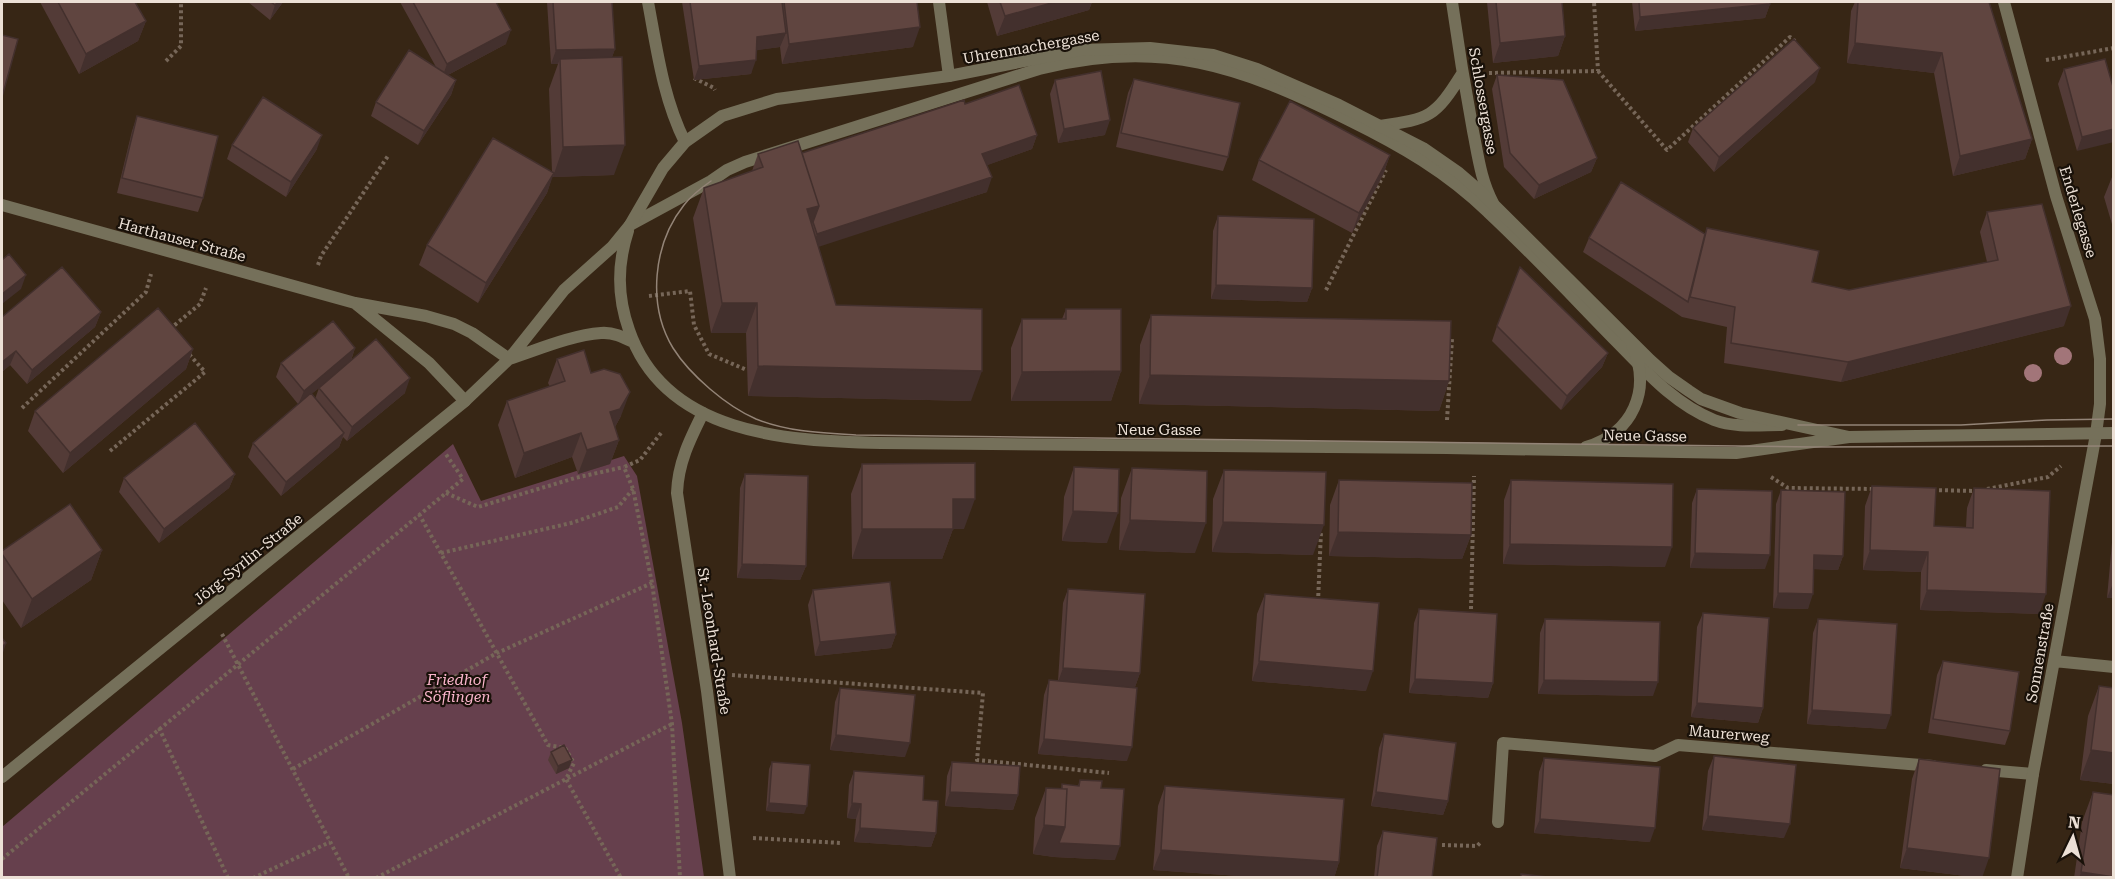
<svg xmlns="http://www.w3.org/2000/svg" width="2115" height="879" viewBox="0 0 2115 879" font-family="'Roboto Serif',serif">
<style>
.green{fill:#66404d}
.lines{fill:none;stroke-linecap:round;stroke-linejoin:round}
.path{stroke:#766658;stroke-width:4;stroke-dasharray:3 3;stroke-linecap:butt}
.service{stroke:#75705a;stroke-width:12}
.minor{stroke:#75705a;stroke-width:12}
.tertiary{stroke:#75705a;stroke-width:12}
.tram{stroke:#938477;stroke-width:1.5}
.tree{fill:#a27579}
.wall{fill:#533b37;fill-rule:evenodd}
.shaded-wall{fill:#43302d}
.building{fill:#604540;stroke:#43302d;stroke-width:1.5}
.labels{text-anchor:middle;stroke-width:4.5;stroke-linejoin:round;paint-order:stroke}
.street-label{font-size:15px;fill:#ece0d6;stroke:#191109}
.park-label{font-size:15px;font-style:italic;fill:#fab5cb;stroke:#191109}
</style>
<rect width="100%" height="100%" fill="#372615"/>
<path class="green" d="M453,444l28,57 143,-45 13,20 45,247 22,154h-702v-50z"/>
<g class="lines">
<path class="path" d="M2046,60l68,-12
M166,61l15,-15v-44
M1598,71l69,79 123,-113 5,4
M1489,73l109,-2 -4,-69
M694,78l20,10 1,2
M318,265l3,-9 67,-100
M1326,290l60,-120
M649,296l41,-5 4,34 15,29 38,16
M170,329l30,-25 6,-16
M22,408l124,-116 5,-18
M1447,420l5,-81h-5
M661,433l-21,27 -16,7 9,22 19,94 20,141 8,154
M110,451l95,-79 -17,-19
M1771,477l17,11 87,1
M1987,489l61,-12 13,-11
M1933,490l43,1
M446,493l32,14 97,-29 49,-11
M419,514l129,231 17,3 9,15 -8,16 55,99
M441,553l130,-30 47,-16 15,-18
M1318,602l3,-71
M1471,609l3,-133
M222,634l127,244
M732,675l251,18 -6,67 132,13
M159,728l69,150
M293,769l204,-116 155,-70
M753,838l88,5
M1442,845l35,1 3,-3
M2,859l461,-380 -18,-26
M253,878l77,-36
M376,878l296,-154"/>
<path class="service" d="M630,225l81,-44 16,-11 18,-8 294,-93c122,-31 201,-3 310,51 51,25 98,52 139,92 43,40 84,84 125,126 30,30 60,66 101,82 21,8 46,5 68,5
M1986,770l47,4
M1498,822l5,-79 152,13 23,-11 255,21"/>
<path class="minor" d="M648,2c9,48 15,96 37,140
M939,2l10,74
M1452,2c6,43 13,86 21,129 5,25 8,50 20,72
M2004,2l52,194 39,123 5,40v45l-4,30 -63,340 -16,104
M1380,126c50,-7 55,-9 82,-52
M703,413c-13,26 -25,50 -26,80l30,198 23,187
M2054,661l60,6
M2,777l463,-376"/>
<path class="tertiary" d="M2,205l353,98 71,13 28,8 18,9 37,26
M628,231c-11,34 -11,65 1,99 36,105 158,111 252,113l565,5 290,5 113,-16 265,-4
M355,303l74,60 36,38 44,-42 55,-69 48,-43 18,-22 33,-57 22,-26 37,-26 55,-17 172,-23 131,-26 70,-2 63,7 44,14 82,36 84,43 36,25 22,19 169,168 19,17 20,14 12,8 39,14 109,24
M509,359c28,-9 63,-24 92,-26 12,-1 22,4 32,9
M1586,447c47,-14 66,-57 46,-102"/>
<path class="tram" d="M711,181c-10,7 -20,15 -27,24 -31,39 -37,100 -11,143 10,16 23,29 37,41 14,12 30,23 46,30 32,13 66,14 100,16l956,12 302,-1
M1798,425h163l86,-5 67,-1"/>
</g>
<g class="tree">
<circle cx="2063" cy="356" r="9"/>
<circle cx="2033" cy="373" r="9"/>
</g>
<path class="wall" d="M40,2h95l11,19 -8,20 -59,33z
M248,2h35l-13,18z
M400,2h96l10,42 -58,31 8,5 -5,15 -33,50 -47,-29 5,-14 60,-35z
M547,2h65l3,47 -3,8 2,118 -62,2 -5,16 -69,110 -59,-38 8,-20 125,-73 -3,-83 9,-25h-7z
M682,2h235l-4,45 -131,17 -2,-17 -24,3 -5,24 -57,6z
M987,2h105l-3,8 -92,26z
M1487,2h75l3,34 -7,20 -65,7z
M1632,2h138v2l-5,14 -130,13z
M1855,2h134l43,137 -7,20 -72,17 -19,-103 -87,-10 4,-52z
M2064,69l50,21 -37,61 -19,-67z
M1497,75l100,83 -6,14 -57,27 -30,-32 -12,-78z
M1134,79l94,78 -5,14 -107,-24 12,-54z
M1055,80l50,55 -47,8 -8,-49z
M1815,82l-101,90 -26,-30 5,-14z
M965,104l72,31 -5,14 -45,16v27l-169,54 18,59 135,96 -223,-5 -2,-63h-35l-18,-115 11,-30 48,-17 6,-17 44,-1z
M137,116l66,82 -5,14 -81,-19 15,-62z
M232,145l85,4 -31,48 -59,-38z
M1390,155l-7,20 -31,58 -100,-53 7,-20z
M2114,172v59l-10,-34z
M1987,212l77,114 -223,56 -117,-19 3,-36 -45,-10 -99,-65 6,-14 116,-4 2,-6 105,54 37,8 138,-28 -7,-30z
M1218,216l94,72 -5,14 -96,-3 2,-68z
M1066,309l55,62 -10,30h-100v-53l11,-29h40z
M101,312l-6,15 -68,57 -17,-19 -8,7v-55z
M1151,315l298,66 -10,30 -300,-7 1,-59z
M1497,326l111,27 -6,14 -41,43 -69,-69z
M355,348l-4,13 54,32 -58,48 -4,-4 -4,10 -58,49 -33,-39 5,-14 45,-39 -22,-27 5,-14zM319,388l-4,11 -4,-5z
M193,349l-7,20 -123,104 -35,-42 7,-20z
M557,359l34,14 30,43 -6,11 4,13 -9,24 -32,10 -6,-17 -57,21 -17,-53 9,-24 43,-14 -2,-4z
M862,464l102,65h-11l-11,30h-90l-1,-65z
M1074,467l33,76 -45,-2 2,-44z
M1132,468l63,85 -76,-3 2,-52z
M1224,470l89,85 -101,-3 1,-53z
M235,474l-6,14 -70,55 -40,-51 5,-14z
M745,474l61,92 -6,14 -63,-2 3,-90z
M1339,480l132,55 -9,24 -133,-3 1,-51z
M1511,480l154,87 -162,-3 1,-64z
M1872,486l62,40 32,1 1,-19 7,-20 65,126 -119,-4 1,-38 -58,-2 2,-64z
M1697,489l68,80 -75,-1 2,-65z
M1781,490l62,66 -5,14 -24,-1 -6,40 -35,-1 3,-104z
M2114,520v78h-7z
M102,550l-11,30 -70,48 -19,-28v-49z
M1068,589l72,84 -5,14 -33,-2 25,76 -89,-7 6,-59 5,-15 9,1 5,-78z
M813,590l83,44 -5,14 -76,8 -7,-51z
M1265,594l101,97 -114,-10 5,-67z
M1419,609l74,74 -5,15 -79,-5 5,-70z
M1703,613l60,95 -5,15 -67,-6 6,-90z
M1545,619l108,77 -115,-2 2,-61z
M1818,619l68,110 -79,-5 6,-91z
M1943,661l67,70 -5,14 -77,-12 9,-58z
M2099,686l15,2v96l-34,-4 8,-64z
M840,688l65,69 -75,-7 5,-48z
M1384,734l64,67 -5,14 -72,-9 8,-58z
M551,752l18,16 -13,6 -8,-14z
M1714,756l70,82 -82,-8 6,-59z
M1544,758l106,84 -116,-9 5,-61z
M1919,759l63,119 -82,-10 12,-89z
M772,762l32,52 -38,-3 3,-42z
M952,762l66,33 -5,15 -68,-4 2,-30z
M854,771l69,29 13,33 -5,14 -77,-5 2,-23 -9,-1 2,-33z
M1080,780l21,8 14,72 -61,-3 -21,-3 2,-36 11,-30 15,1 1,-5 16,2z
M1165,786l174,76 -5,16h-66l-115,-8 5,-64z
M2093,792l21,86h-40l8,-56z
M1383,831l49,47h-58l3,-32z"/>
<path class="shaded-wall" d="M278,2h5l-13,18 5,-15z
M1055,2h37l-3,8 -92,26 8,-20z
M1770,4l-5,14 -130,13 5,-14z
M146,21l-8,20 -59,33 7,-20z
M920,27l-7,20 -131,17 7,-20z
M511,30l-5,14 -64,34 5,-14z
M786,33l-6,14 -28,4 5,-14z
M1565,36l-7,20 -65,7 7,-20z
M1855,43l87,10 -8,20 -87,-10z
M615,49l-5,14 -50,-4 -2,5h-7l5,-14z
M756,60l-5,14 -57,6 5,-14z
M1820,68l-5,14 -101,90 5,-15z
M456,80l-5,15 -33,50 6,-14z
M1110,120l-5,15 -47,8 6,-14z
M2114,129v13l-37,9 5,-14z
M322,135l-5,14 -31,48 5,-15z
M1037,135l-5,14 -55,20 5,-15z
M2032,139l-7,20 -72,17 7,-20z
M625,145l-11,30 -61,2 10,-30z
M1390,155l-7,20 -31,58 7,-20z
M1597,158l-6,14 -57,27 5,-14z
M554,173l-7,20 -69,110 8,-20z
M992,177l-5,15 -175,57 5,-15z
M819,206l-11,29 -1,-26z
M26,275l-5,14 -19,15v-10z
M1216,285l96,3 -5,14 -96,-3z
M722,303h35l-11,30h-35z
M2071,306l-7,20 -223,56 7,-20z
M101,312l-6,15 -68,57 5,-14z
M355,348l-5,15 -52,42 6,-14z
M193,349l-7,20 -123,104 7,-20z
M16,351l-6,14 -8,7v-10z
M1608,353l-6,14 -41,43 6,-14z
M758,366l224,5 -11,30 -223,-5z
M1121,371l-10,30h-100l11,-29z
M1150,375l299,6 -10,30 -300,-7z
M410,378l-5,15 -58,48 5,-14z
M630,392l-9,24 -10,18 -1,-22z
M344,433l-5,14 -58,49 5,-14z
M581,433l-9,24 -57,21 9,-25z
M619,440l-9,24 -32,10 9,-24z
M235,474l-6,14 -70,55 5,-14z
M953,499h22l-11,30h-22z
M1073,511l45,2 -11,30 -45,-2z
M1130,520l76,3 -11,30 -76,-3z
M1223,522l101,3 -11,30 -101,-3z
M862,529h91l-11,30h-90z
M1338,532l133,3 -9,24 -133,-3z
M1510,544l162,3 -7,20 -162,-3z
M102,550l-11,30 -70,48 11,-29z
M1870,550l58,2 -7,20 -58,-2z
M1695,553l75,2 -5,14 -75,-1z
M1814,555l29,1 -5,14 -29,-1z
M742,564l64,2 -6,14 -63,-2z
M2114,581v17h-7z
M1927,590l119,4 -7,20 -119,-4z
M1778,593l35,1 -5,15 -35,-1z
M896,634l-5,14 -76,8 5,-14z
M6,643l-4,13v-9z
M1259,661l114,10 -7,20 -114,-10z
M1063,668l77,5 -5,14 -77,-5z
M1415,679l78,4 -5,15 -79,-5z
M1544,680l114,2 -5,14 -115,-2z
M1697,703l66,5 -5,15 -67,-6z
M1812,710l79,5 -5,14 -79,-5z
M836,735l74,8 -5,14 -75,-7z
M1044,739l88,8 -5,14 -89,-7z
M2091,750l23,3v31l-34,-4z
M572,760l-3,8 -13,6 2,-8z
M950,792l68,3 -5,15 -68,-4z
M1376,792l72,9 -5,14 -72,-9z
M769,803l38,3 -3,8 -38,-3z
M852,803l9,1 -5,15 -9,-1z
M1708,816l82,8 -6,14 -82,-8z
M1540,819l115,9 -5,14 -116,-9z
M1044,825l21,2 55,19 -5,14 -61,-3 -21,-3z
M860,828l76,5 -5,14 -77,-5z
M1907,848l82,10 -7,20 -82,-10z
M1161,850l178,12 -5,16h-66l-115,-8z
M2081,872l33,6h-35z"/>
<path class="building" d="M58,2h77l11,19 -60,33z
M271,2h7l-3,3z
M413,2h83l15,28 -64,34z
M553,2h59l3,47 -59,1z
M690,2h92l4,31 -29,4 -1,23 -57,6z
M784,2h133l3,25 -131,17z
M1000,2h55l-50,14z
M1496,2h66l3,34 -65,7z
M1639,2h131v2l-130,13z
M1858,2h131l43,137 -72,17 -18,-103 -87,-10z
M2,35l16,4 -16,58z
M1794,39l26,29 -101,89 -26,-29z
M409,50l47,30 -32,51 -48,-29z
M622,57l3,88 -62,2 -3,-88z
M2105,59l9,31v39l-32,8 -18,-68z
M1101,71l9,49 -46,9 -9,-49z
M1497,75l66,5 34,78 -58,27 -29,-32z
M1134,79l106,24 -12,54 -107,-24z
M1019,85l18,50 -55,19 10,23 -175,57 -4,-12 6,-16 -17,-53 162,-53 1,4z
M263,97l59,38 -31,47 -59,-37z
M1290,101l100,54 -31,58 -100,-53z
M137,116l81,20 -15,62 -81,-20z
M493,138l61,35 -68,110 -59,-38z
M798,141l21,65 -12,3 29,96 146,4v62l-224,-5 -1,-63h-35l-18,-115 59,-21 -5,-13z
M1621,182l84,52 -17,68 -99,-64z
M2042,204l29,102 -223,56 -117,-19 4,-36 -45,-10 17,-69 112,23 -7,31 37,8 149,-30 -11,-48z
M1218,216l96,3 -2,69 -96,-3z
M9,254l17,21 -24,19v-34z
M62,267l39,45 -69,58 -16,-19 -14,11v-45z
M1520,267l88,86 -41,43 -70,-70z
M158,308l35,41 -123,104 -35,-42z
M1066,309h55v62l-99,1v-53h44z
M1151,315l300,6 -2,60 -299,-6z
M333,321l22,27 -51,43 -23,-28z
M376,339l34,39 -58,49 -33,-39z
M584,350l7,23 13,-4 16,5 10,18 -10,17 -10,3 9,28 -32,10 -6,-17 -57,20 -17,-52 58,-20 -8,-22z
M311,393l33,40 -58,49 -33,-39z
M195,423l40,51 -71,55 -40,-51z
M975,463v36h-22v30h-91v-65z
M1074,467l45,2 -1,44 -45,-2z
M1132,468l75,3 -1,52 -76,-3z
M1224,470l102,2 -2,53 -101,-3z
M745,474l63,2 -2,90 -64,-2z
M1339,480l133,3 -1,52 -133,-3z
M1511,480l162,4 -1,63 -162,-3z
M1872,486l64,2 -2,38 39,2 1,-40 76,3 -4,103 -119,-4 1,-38 -58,-2z
M1697,489l75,2 -2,64 -75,-2z
M1781,490l64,2 -2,64 -29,-1 -1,39 -35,-1z
M70,504l32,46 -70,49 -30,-45v-3z
M890,582l6,52 -76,8 -7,-52z
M1068,589l77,5 -5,79 -77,-5z
M1265,594l114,9 -6,68 -114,-10z
M1419,609l78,5 -4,69 -78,-4z
M1703,613l66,5 -6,90 -66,-5z
M1545,619l115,3 -2,60 -114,-2z
M1818,619l79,5 -6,91 -79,-5z
M2,638l4,5 -4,4z
M1943,661l76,11 -9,59 -77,-12z
M1049,680l88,8 -5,59 -88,-8z
M2099,686l15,2v65l-23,-3z
M840,688l75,7 -5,48 -74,-8z
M1384,734l72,9 -8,58 -72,-9z
M564,745l8,15 -14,6 -7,-14z
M1714,756l82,9 -6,59 -82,-8z
M1544,758l116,9 -5,61 -115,-9z
M1919,759l81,10 -11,89 -82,-10z
M772,762l38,3 -3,41 -38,-3z
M952,762l68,4 -2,29 -68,-3z
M854,771l70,5 -1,24 15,1 -2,32 -76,-5 1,-24 -9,-1z
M1080,780l22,1 -1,7 23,1 -4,57 -61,-3 6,-16 2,-38h-5v-5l17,2z
M1165,786l179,13 -5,63 -178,-12z
M1046,788l21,1 -2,38 -21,-2z
M2093,792l21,3v82l-33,-5z
M1383,831l54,7 -5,40h-55z
M1521,874l35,4h-35z"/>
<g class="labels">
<g class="street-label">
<text transform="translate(1031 47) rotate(-10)" y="5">Uhrenmachergasse</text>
<text transform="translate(1483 101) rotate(80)" y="5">Schlossergasse</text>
<text transform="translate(2078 212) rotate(73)" y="5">Enderlegasse</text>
<text transform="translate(182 240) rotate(15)" y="5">Harthauser Straße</text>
<text x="1159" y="435">Neue Gasse</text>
<text transform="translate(1645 436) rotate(1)" y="5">Neue Gasse</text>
<text transform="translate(248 559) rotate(-39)" y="5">Jörg-Syrlin-Straße</text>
<text transform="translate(714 641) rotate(81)" y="5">St.-Leonhard-Straße</text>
<text transform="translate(2040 653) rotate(-80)" y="5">Sonnenstraße</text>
<text transform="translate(1729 734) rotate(5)" y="5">Maurerweg</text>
</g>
<g class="park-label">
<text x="457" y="685">Friedhof<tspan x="457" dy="17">Söflingen</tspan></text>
</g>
</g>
<rect width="2115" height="879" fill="none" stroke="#ece0d6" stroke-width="6"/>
<g transform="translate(2073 837) rotate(5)" stroke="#191109" stroke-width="4.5" paint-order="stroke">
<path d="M0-4.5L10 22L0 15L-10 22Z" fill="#ece0d6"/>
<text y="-9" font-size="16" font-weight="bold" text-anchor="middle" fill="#ece0d6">N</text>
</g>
</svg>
